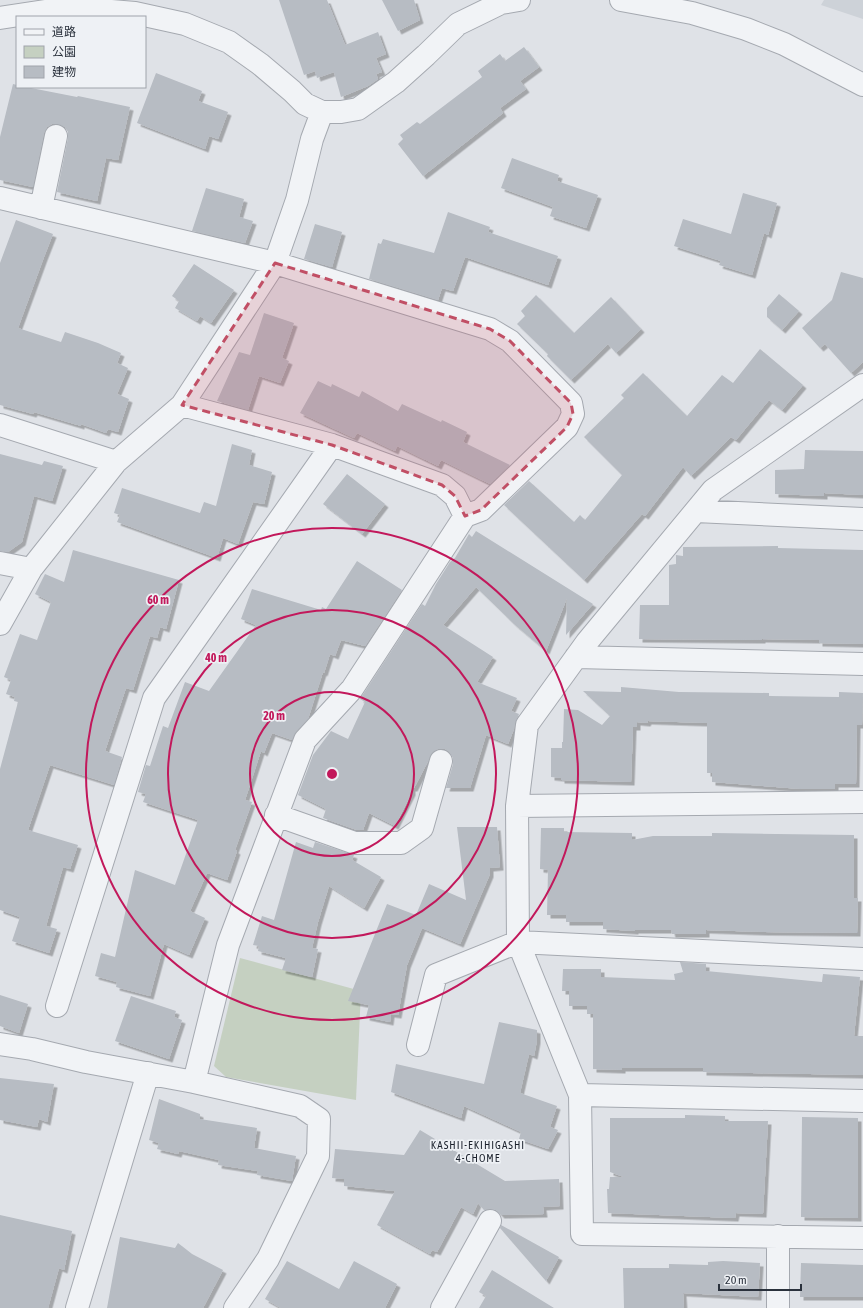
<svg xmlns="http://www.w3.org/2000/svg" width="863" height="1308" viewBox="0 0 863 1308" font-family="'Asap Condensed','Noto Sans JP',sans-serif">
<style>
.built{fill:#cdd2d8}
.green{fill:#c5d0c1}
.building{fill:#b7bcc3;filter:url(#shadow)}
.lines{fill:none;stroke-linecap:round;stroke-linejoin:round}
.minor-casing{stroke:#a5a9b0;stroke-width:24}
.minor{stroke:#f1f3f6;stroke-width:22}
.marked{fill:#c14f65;fill-opacity:0.2;stroke:#c14f65;stroke-width:3;stroke-dasharray:8 5;stroke-linejoin:round}
.ring{fill:none;stroke:#c2185b;stroke-width:2}
.labels{text-anchor:middle;stroke-width:3.5;stroke-linejoin:round;paint-order:stroke}
.neighbourhood-label{font-size:11px;letter-spacing:1px;fill:#1c222d;stroke:#eef1f5}
.centre{fill:#c2185b;stroke:#eef1f5;stroke-width:2}
.ring-label{font-size:12px;text-anchor:middle;font-weight:bold;fill:#c2185b;stroke:#eef1f5;stroke-width:3.5;stroke-linejoin:round;paint-order:stroke}
</style>
<defs>
<filter id="shadow"><feDropShadow dx="3.5" dy="3.5" stdDeviation="0" flood-color="#0004"/></filter>
</defs>
<rect width="100%" height="100%" fill="#dfe2e7"/>
<path class="built" d="M824,0h39v19l-42,-14z"/>
<path class="green" d="M240,958l121,33 -5,109 -130,-23 -12,-11z"/>
<path class="building" d="M279,0h48l18,45 33,-13 8,22 -10,4 6,14 -6,2 2,5 -10,7 -27,11 -7,-25 -17,6 -2,-7 -11,4z
M382,0h32l6,20 -22,11z
M524,47l15,20 -19,14 6,8 -26,19 3,5 -80,63 -25,-32 5,-5 -3,-4 17,-13 3,2 62,-47 -4,-6 22,-17 5,7z
M156,73l46,18 -4,10 30,11 -10,27 -9,-3 -4,13 -68,-26z
M13,84l4,1v2h9l51,10 1,-1 52,11 -12,53 -12,-2 -9,43 -40,-9 11,-54v-6l-3,-5 -7,-3h-6l-5,3 -3,6 -11,54 -33,-7v-43z
M512,158l47,17 -2,6 41,14 -12,33 -36,-12 3,-9 -52,-19z
M206,188l38,11 -5,18 14,4 -8,22 -53,-12z
M743,193l34,10 -9,32 -4,-2 -12,42 -33,-10 2,-4 -47,-15 9,-27 48,15z
M448,212l42,15 -2,5 70,24 -10,29 -83,-28 -12,34 -11,-3 -4,12 -69,-21 9,-36 3,1 2,-5 51,14z
M16,220l37,14 -9,23 -26,71 43,14 4,-10 33,11 23,10 -4,10 11,5 -11,26 12,5 -11,33 -10,-3 -2,4 -25,-9v2l-47,-14 -1,2 -33,-9v-142z
M315,224l27,8 -10,35 -28,-8z
M194,264l40,26 -23,33 -11,-7 -3,5 -22,-13 4,-7 -7,-5z
M841,272l22,6v84l-12,11 -26,-29 -5,4 -18,-20 30,-28z
M779,294l20,17 -17,19 -15,-13v-9z
M536,295l38,38 37,-36 30,32 -25,24 -8,-9 -37,36 -24,-24 1,-2 -31,-30 8,-8 -4,-5z
M264,313l30,10 -12,35 7,3 -9,22 -21,-7 -11,34 -31,-9 22,-49 11,3z
M760,349l43,36 -21,25 -13,-10 -33,40 -5,-3 -40,39 -8,-9 -38,49 -3,-2 -58,66 -80,-75 25,-24 45,41 6,-7 5,5 37,-45 -38,-38 40,-39 -3,-3 22,-22 44,43 35,-41 11,8z
M318,381l13,6 1,-3 27,13 3,-6 36,20 4,-7 39,18 1,-2 25,12 -4,10 47,23 -20,19 -49,-24 -3,6 -41,-20 -2,5 -38,-18 -3,5 -54,-25z
M232,444l20,6 -3,15 23,7 -8,32 -11,-2 -15,42 -15,-6 -6,20 -100,-36 3,-7 -6,-2 8,-25 78,25 4,-11 12,4z
M805,450l58,1v44l-39,-2v3l-49,-2v-24l29,-1z
M0,454l42,11 2,-4 19,5 -11,35 -18,-5 -12,46 -14,10 -8,-1z
M347,474l38,30 -23,30 -39,-30z
M476,531l117,73 -27,31 1,-37 -21,53 -32,-27 -38,-37 -33,38 50,32 -16,25 40,16 -6,13 8,3 -4,9 -1,6 -6,15 -22,-9 -16,53h-24l7,-24v-6l-3,-5 -5,-4h-7l-5,3 -19,36h-2v4l-17,34 -26,-13 -6,17h-6l-34,-12 3,-9 -28,-14 15,-40 18,-24 17,8 17,-37 -5,-3 62,-95 3,2 11,-22 14,-22 5,-4 14,-24 3,3z
M778,546v2l85,2v94l-44,-1v-3l-57,-1v1l-123,-1 1,-34h29v-40l7,-1v-9l7,1v-9z
M73,550l106,30 -13,49 -6,-2 -3,11 -7,-2 -17,54 -7,-2 -21,63 17,6 -8,28 -64,-20 -22,65 50,15 -8,24 -7,-2 -17,59 11,3 -8,24 -37,-12 8,-24 -20,-7v-141l18,-67 -4,-1 1,-4 -9,-3 5,-14 -7,-3 16,-43 17,6 14,-38 -16,-8 10,-20 19,8z
M357,561l45,29 -37,56 -24,-6 -6,16 -5,-2 -6,19 -1,-1 -15,47 -12,13 -4,8 -20,-7 -8,20 -3,-2 -16,49 7,2 -17,48 2,1 -10,29 -20,-7 -17,38 15,7 -16,37 -25,-11 -14,52 -34,-9 1,-5 -22,-6 6,-23 14,4 20,-87 40,15 23,-65 -55,-18 3,-8 -8,-2 8,-27 4,1 13,-40 5,2 17,-46 24,9 47,-66 -15,-6 11,-30 69,21 1,-3 4,2z
M621,687l58,5 90,1v3l70,1v-5l24,1 -1,32h-5l-1,59h-21v5h-34l-89,-7v-9h-5v-50l-59,-2 -1,2 -10,-1v5h-4l-2,55 -70,-2v-2l-10,-1v-29h11v-6h1l1,-33 14,1 24,15 8,-9 -27,-25 38,1z
M457,827h40l3,40 -10,1v6l-30,70 -38,-16 -15,37 -9,50 -7,-1 -1,8 -24,-5 3,-12 -21,-4 39,-97 29,11 13,-31 37,16z
M541,828h23v4l68,1v7l21,-4h59v-3l142,2v63h4l-1,35 -92,-1 -59,-2v4h-34l-1,-4h-36v1l-32,-2v-7h-37v-7h-19l1,-45 -8,-1z
M296,842l17,6 2,-6 39,13 -2,5 29,17 -17,31 -35,-22 -11,36 -6,26 6,1 -6,28 -30,-7 4,-12 -28,-7 1,-5 -6,-1 9,-29 12,4z
M680,962l26,2v7l116,11 1,-8 37,3 -6,59h9v39l-160,-3v-4h-81v2l-29,-1v-55h-6v-8h-18v-15h-7l1,-22h38v8l74,3 -1,-6 9,-2z
M0,995l28,9 -9,29 -19,-7z
M131,996l45,15 -2,6 8,3 -13,39 -54,-18z
M499,1022l38,8v10l-3,16 -5,-2 -9,39 37,13 -7,21 8,3 -10,19 -29,-10 2,-7 -57,-26 -3,12 -70,-26 5,-28 88,20z
M0,1078l54,6 -7,38 -8,-3 -2,8 -37,-7z
M159,1099l41,15v5l57,9 -3,20 42,8 -4,25 -35,-6 1,-4 -40,-6 1,-5 -40,-9 -1,3 -21,-5 2,-6 -10,-3z
M685,1115l40,1v5h43l-5,93 -27,-1 -1,5 -127,-5 -1,-24h2l1,-12h14l-14,-5v-54h75z
M802,1117l56,1v100l-57,-1z
M420,1130l85,51 54,-2 1,27 -17,1 1,7 -43,1 -5,-5 -6,-1 -6,1 -6,-7 -5,11 -12,-7 -24,45 -5,-2 -2,4 -53,-29 18,-34 -51,-5v-7l-12,-1 3,-29 69,6z
M0,1215l72,16 -8,39 -5,-2 -11,40h-48z
M501,1225l58,32 -13,24 -46,-53z
M120,1237l55,11 3,-5 14,11 31,16 -20,38h-96z
M287,1261l52,28 15,-28 43,23 -12,24h-104l-16,-9z
M723,1261l37,2 -2,34 -75,-4 1,15h-60l-1,-40h46v-4l39,1v-3z
M801,1263l62,2v32h-63z
M492,1270l62,38h-75l7,-12 -7,-4z"/>
<g class="lines">
<g class="minor-casing">
<path id="minor" d="M621,0l71,13 54,16 38,15 79,41
M0,18l52,-8 36,-1 47,4 50,11 44,18 31,22 32,27 13,13 17,8h19l17,-3 38,-27 30,-27 32,-31 43,-21 18,-3
M0,198l275,65 215,66 20,12 61,62 2,11 -6,13 -86,83 -16,6
M41,208l15,-72
M863,385l-150,105 -126,152 -60,83 -10,81 1,136 62,153 2,139 281,4
M182,405l150,40 110,40 13,11 10,20 -113,173 -47,51 -77,205 -34,137
M0,425l116,37
M696,511l167,8
M0,563l31,6
M0,624l31,-55 85,-107 66,-57 93,-142 22,-63 15,-61 10,-27
M576,657l287,7
M517,806l346,-4
M276,815l79,28h46l21,-15 19,-67
M57,1006l97,-308 178,-253
M0,1044l32,5 54,13 108,20 106,24 19,13 -1,37 -50,103 -33,49
M418,1045l18,-70 82,-33 345,17
M580,1095l283,6
M778,1236v72
M77,1308l71,-235
M442,1308l48,-87"/>
</g>
<use href="#minor" class="minor"/>
</g>
<path class="marked" d="M275,263l215,66 20,12 61,62 2,11 -6,13 -86,83 -16,6 -10,-20 -13,-11 -110,-40 -150,-40z"/>
<g class="ring">
<circle cx="332" cy="774" r="82"/>
<circle cx="332" cy="774" r="164"/>
<circle cx="332" cy="774" r="246"/>
</g>
<g class="labels">
<g class="neighbourhood-label">
<text x="478" y="1149">KASHII-EKIHIGASHI<tspan x="478" dy="13">4-CHOME</tspan></text>
</g>
</g>
<circle cx="332" cy="774" r="6" class="centre"/>
<g class="ring-label">
<text x="158" y="604">60 m</text>
<text x="216" y="662">40 m</text>
<text x="274" y="720">20 m</text>
</g>
<rect x="16" y="16" width="130" height="72" fill="#eef1f5" stroke="#a0a4ab"/>
<rect x="24" y="29" width="20" height="6" fill="#f1f3f6" stroke="#a0a4ab"/>
<text x="52" y="36" font-size="12" fill="#2a313c">道路</text>
<rect x="24" y="46" width="20" height="12" fill="#c5d0c1" stroke="#a0a4ab"/>
<text x="52" y="56" font-size="12" fill="#2a313c">公園</text>
<rect x="24" y="66" width="20" height="12" fill="#b7bcc3" stroke="#a0a4ab"/>
<text x="52" y="76" font-size="12" fill="#2a313c">建物</text>
<path d="M719 1284v6h82v-6" fill="none" stroke="#2a313c" stroke-width="2"/>
<text x="725" y="1284" font-size="12" fill="#2a313c" stroke="#eef1f5" stroke-width="3" paint-order="stroke">20 m</text>
</svg>
